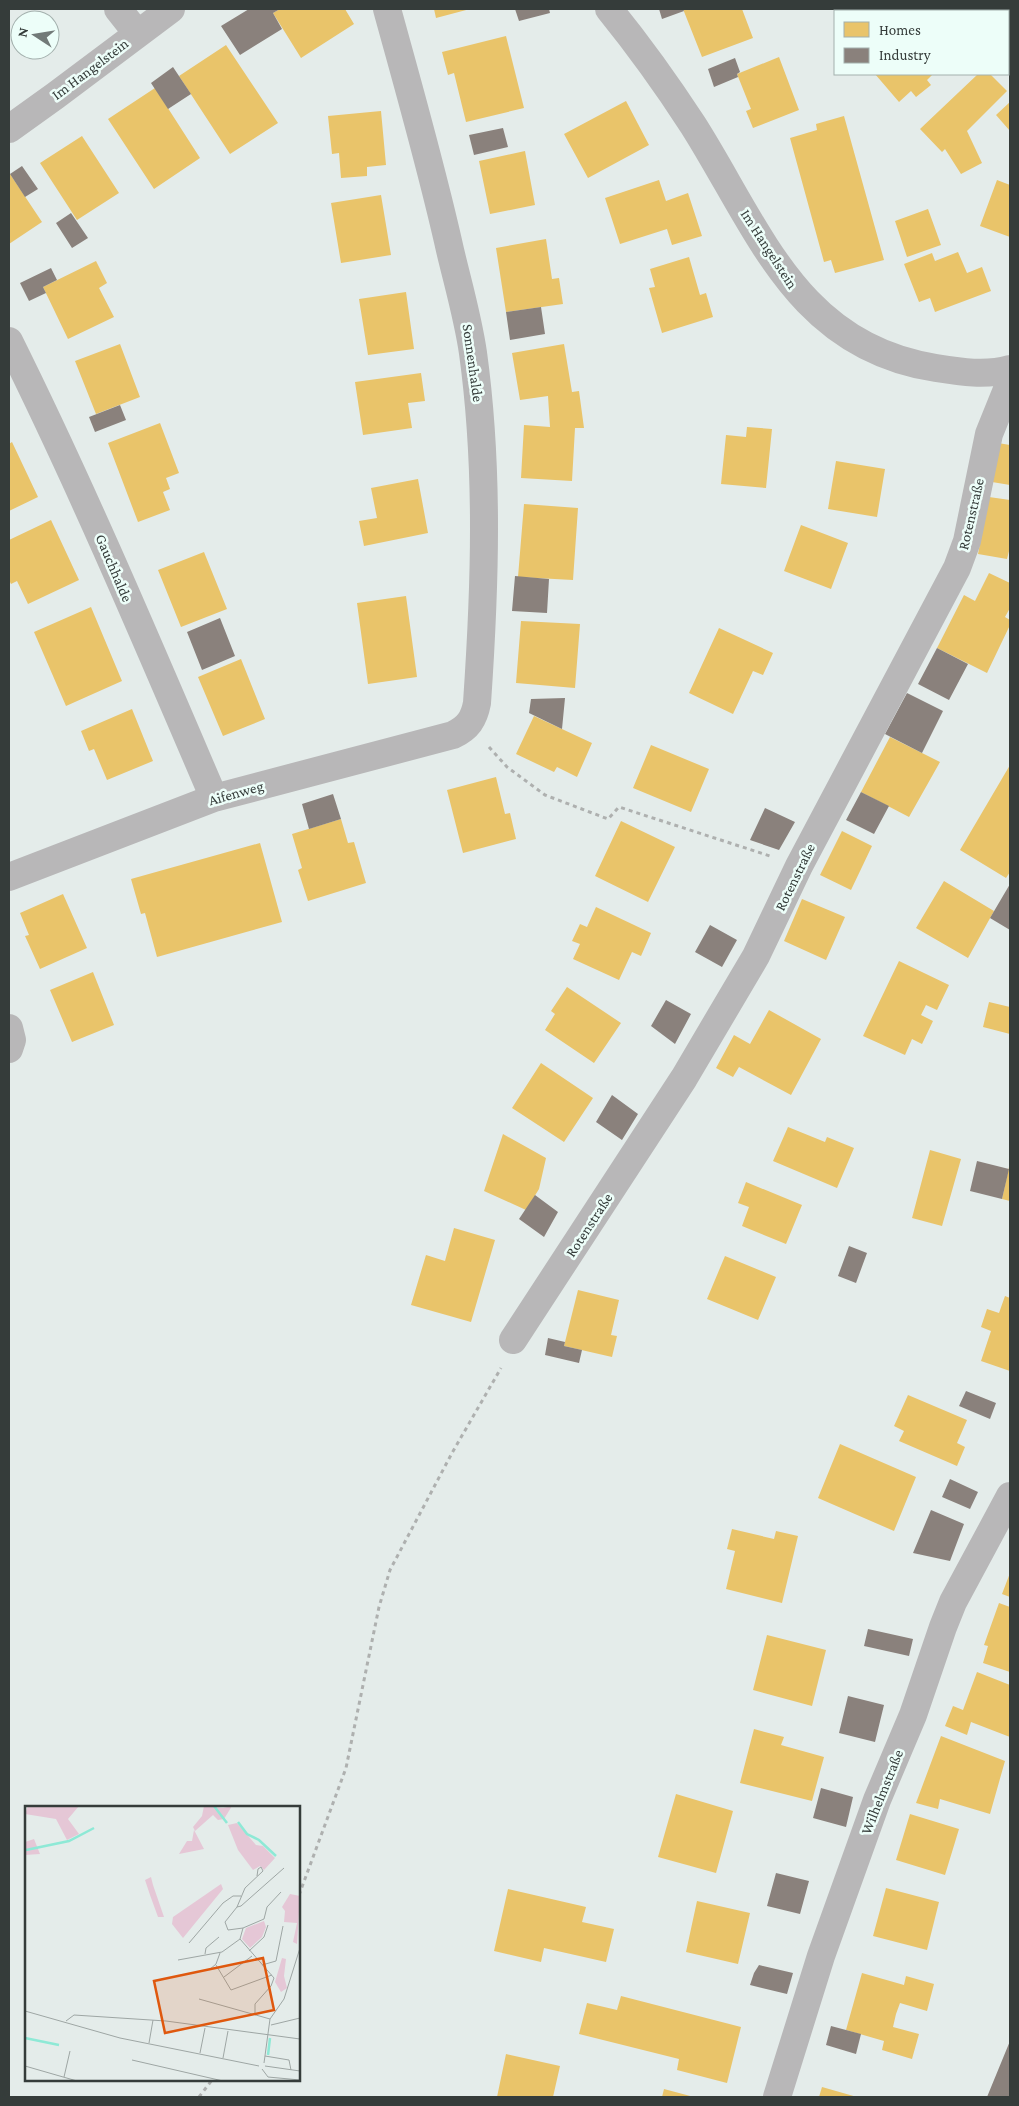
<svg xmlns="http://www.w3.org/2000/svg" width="1019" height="2106" viewBox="0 0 1019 2106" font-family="'Crimson Pro',serif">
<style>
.homes{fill:#e9c46a}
.industry{fill:#8a817c}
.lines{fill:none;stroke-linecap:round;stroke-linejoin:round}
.path{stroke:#aeb0af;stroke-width:3;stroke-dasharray:4 4;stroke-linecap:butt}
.minor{stroke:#b8b7b8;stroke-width:28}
.labels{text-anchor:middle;stroke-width:5;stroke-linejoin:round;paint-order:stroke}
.street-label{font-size:15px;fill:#353c3a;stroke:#edfef9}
.inset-river{fill:none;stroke:#8ee9d6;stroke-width:2.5}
.inset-road{fill:none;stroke:#9ea6a4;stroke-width:1}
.view{fill:#df580e;fill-opacity:0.15;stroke:#df580e;stroke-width:2.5}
.inset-edge{fill:none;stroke:#353c3a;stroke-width:2.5}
</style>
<rect width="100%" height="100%" fill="#e4ecea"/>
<path class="homes" d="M280,9h65l9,15 -53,34 -28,-45z
M434,9h36l-34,9z
M683,9h59l11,29 -51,19z
M843,9h44l-2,2h-40z
M975,9h25l-3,2h-20z
M506,36l18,72 -58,14 -12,-49 -6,2 -6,-23z
M226,45l52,78 -48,31 -51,-78z
M779,57l20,53 -46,18 -7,-17 5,-2 -14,-35z
M875,74h58l-6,6 4,5 -15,12 -5,-6 -12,11z
M978,74h12l17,17 -40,40 15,32 -21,11 -16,-25 -3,3 -22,-23z
M155,88l45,70 -46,31 -46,-70z
M626,101l23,44 -61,33 -24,-44z
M1010,102v29l-14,-16z
M381,111l5,54 -19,2v9l-26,2 -2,-25 -7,1 -4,-38z
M844,116l40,144 -49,13 -4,-13 -7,2 -34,-124 27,-8 -1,-6z
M82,136l37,57 -42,27 -37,-57z
M525,151l10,54 -45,9 -11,-53z
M10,174l32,48 -33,22v-69z
M659,180l7,21 22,-8 14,43 -30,9 -5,-16 -47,15 -15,-46z
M997,180l13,5v52l-30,-11z
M381,195l10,60 -50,8 -10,-60z
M928,209l13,36 -34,12 -12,-36z
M546,239l6,40 7,-1 4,26 -57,8 -10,-64z
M958,252l9,21 15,-6 9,24 -56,21 -5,-14 -11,4 -15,-38 28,-11 3,8z
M689,257l11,38 6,-2 7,24 -51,16 -13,-45 6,-1 -5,-18z
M96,261l11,22 -8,5 15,29 -46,22 -25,-52z
M406,292l8,57 -46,6 -9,-56z
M120,344l20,53 -44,17 -21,-53z
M564,344l8,48 7,-1 5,37h-9l-3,53 -51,-3 3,-53 26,2 -2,-31 -28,4 -8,-47z
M421,373l4,28 -17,2 4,25 -49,7 -8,-53z
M160,423l19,50 -13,5 4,11 -7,3 7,18 -32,12 -30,-79z
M747,427l25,2 -6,59 -45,-4 5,-49 20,2z
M12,442l26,55 -29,14v-67z
M998,443l12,2v40l-18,-3z
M836,461l49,8 -8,48 -49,-8z
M418,479l10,54 -64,13 -5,-25 18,-3 -6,-30z
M989,497l21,3v47l-3,12 -29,-5z
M524,504l54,4 -5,72 -55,-3z
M51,520l28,60 -51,24 -11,-23 -6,3 -2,-4v-40z
M801,525l47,18 -17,46 -47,-18z
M204,552l23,57 -46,18 -23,-57z
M989,573l21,10v25l-5,9 5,3v5l-23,48 -50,-25 27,-53 11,6z
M406,596l11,81 -49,7 -11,-81z
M91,607l31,74 -56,25 -32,-74z
M521,621l59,3 -5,64 -59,-5z
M719,628l54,25 -10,22 -10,-4 -20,43 -44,-21z
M241,659l24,60 -42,17 -25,-59z
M132,709l21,52 -46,19 -13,-31 -5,2 -8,-20z
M534,716l58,27 -15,34 -20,-10 -3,5 -38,-18z
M890,737l50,25 -31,55 -48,-25z
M651,745l58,24 -18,43 -58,-24z
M1010,765v107l-4,6 -46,-28z
M496,777l9,37 5,-1 6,26 -53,14 -16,-63z
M341,819l7,24 6,-1 12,41 -58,18 -10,-31 4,-2 -10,-34z
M621,821l54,26 -27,55 -53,-26z
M842,831l30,15 -21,44 -31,-15z
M260,843l22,79 -125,35 -12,-44 -4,1 -10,-35z
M944,881l50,30 -26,47 -52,-30z
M63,894l24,54 -47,21 -15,-33 4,-1 -9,-22z
M802,899l43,18 -19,43 -42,-19z
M596,907l55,26 -10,23 -9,-4 -13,28 -46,-21 7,-15 -8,-3 8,-17 7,3z
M899,961l50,24 -12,25 -11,-5 -5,10 12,6 -11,23 -10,-5 -7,16 -42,-19z
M93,972l21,53 -42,17 -22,-52z
M567,987l54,36 -27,40 -49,-33 10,-16 -4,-3z
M989,1002l21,5v27l-27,-7z
M769,1010l52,29 -30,56 -52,-28 -6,10 -17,-9 18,-33 16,9z
M541,1063l52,35 -29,44 -52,-34z
M788,1127l37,15 2,-5 27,11 -17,40 -64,-27z
M503,1134l43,24 -7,31 -13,21 -42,-19z
M930,1150l31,9 -19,67 -30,-8z
M1009,1167h1v34l-8,-2z
M746,1182l56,23 -16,39 -44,-18 7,-19 -11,-4z
M454,1228l41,12 -24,82 -60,-17 15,-50 19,6z
M725,1256l51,21 -18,43 -51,-21z
M578,1290l41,10 -8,35 6,1 -5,21 -48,-11z
M1005,1296l5,2v73l-29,-10 10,-30 -10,-4 6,-18 12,4z
M908,1395l59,25 -10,23 8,4 -8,19 -58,-25 5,-10 -10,-5z
M840,1444l76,33 -22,54 -76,-33z
M732,1529l42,10 2,-8 22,5 -16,67 -56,-14 9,-38 -8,-2z
M1010,1573v24l-8,-3z
M999,1603l11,4v65l-27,-9 5,-17 -4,-1z
M767,1635l59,15 -14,56 -59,-16z
M977,1672l33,13v52l-39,-15 -4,13 -22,-9 8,-20 10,4z
M754,1729l30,8 -3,8 43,12 -12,44 -72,-18z
M941,1736l64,25 -15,53 -50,-15 -2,10 -22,-6z
M676,1794l57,17 -17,62 -58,-16z
M910,1814l49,15 -14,46 -49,-15z
M886,1888l53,14 -12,48 -54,-14z
M508,1889l78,18 -4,15 32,7 -8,33 -62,-14 -3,14 -47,-11z
M697,1901l53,12 -12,51 -52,-12z
M862,1973l42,12 2,-9 28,8 -7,27 -27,-8 -4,11 -3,13 26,7 -7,25 -30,-9 2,-9 -38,-11z
M621,1996l120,31 -14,56 -50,-13 2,-11 -100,-25 8,-31 30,7z
M506,2054l54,12 -7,31h-56z
M822,2087l35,10h-38z
M664,2089l30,8h-32z"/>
<path class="industry" d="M249,9h31l-7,4 9,16 -42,26 -19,-29z
M515,9h34l1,4 -31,8z
M659,9h24l1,2 -22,8z
M735,58l5,14 -3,2 1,3 -24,10 -6,-18z
M173,67l18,27 -23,15 -17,-26z
M503,128l5,19 -34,8 -5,-20z
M22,166l16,23 -13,8 -15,-23z
M71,213l17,25 -16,10 -16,-25z
M51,268l6,12 -14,7 3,6 -17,8 -9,-18z
M541,307l4,27 -35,6 -4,-28z
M120,405l6,15 -31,12 -6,-15z
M515,576l34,3 -2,34 -35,-2z
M220,618l15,38 -33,14 -15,-38z
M937,648l31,16 -19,36 -31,-16z
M907,693l36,18 -21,42 -37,-19z
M565,698l-3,31 -33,-16 2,-14z
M861,792l28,14 -15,28 -28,-14z
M333,794l8,25 -32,10 -7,-25z
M765,808l30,14 -16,28 -29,-10z
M1010,884v46l-20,-12z
M710,925l27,15 -15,27 -27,-15z
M666,1000l25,14 -16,30 -24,-18z
M612,1095l26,19 -16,26 -26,-18z
M977,1161l32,8 -7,30 -32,-8z
M535,1195l23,17 -14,25 -25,-18z
M849,1246l18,7 -11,30 -18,-7z
M548,1338l17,4 -1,4 18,4 -3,13 -34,-8z
M966,1391l30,12 -6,16 -31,-13z
M950,1479l28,13 -8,17 -28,-12z
M931,1510l33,14 -14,37 -37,-8z
M868,1629l45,10 -4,17 -45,-10z
M848,1696l36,9 -9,37 -36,-9z
M821,1788l32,9 -7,30 -33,-9z
M776,1873l33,8 -9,33 -33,-8z
M759,1965l34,8 -6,21 -37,-9 4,-12z
M831,2026l30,8 -5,20 -30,-9z
M1010,2041v56h-23z"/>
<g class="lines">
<path class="path" d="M489,747l18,20 38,28 63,24 11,-12 151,49
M299,1895l47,-127 33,-161 11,-37 62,-117 49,-85
M199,2097l13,-17"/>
<path class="minor" d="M118,9l19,24
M609,9c30,37 58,76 84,116 66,104 104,222 243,243 25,4 50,8 74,1
M9,129l46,-33 116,-87
M9,341c74,149 139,303 205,457
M9,877l205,-79 239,-63c15,-7 21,-16 24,-32 8,-116 12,-234 -4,-350 -5,-35 -15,-69 -23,-103 -18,-81 -41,-161 -63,-241
M9,1028l3,12 -3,9
M513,1340l171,-262 72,-122 43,-90 158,-298 10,-27 22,-107 21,-52
M777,2097l44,-141 56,-156 36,-85 30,-88 10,-25 57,-106"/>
</g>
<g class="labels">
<g class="street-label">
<text transform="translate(90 69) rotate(-37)" y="5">Im Hangelstein</text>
<text transform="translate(769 249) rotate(57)" y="5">Im Hangelstein</text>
<text transform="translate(473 363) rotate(82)" y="5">Sonnenhalde</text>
<text transform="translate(971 514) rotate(-77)" y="5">Rotenstraße</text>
<text transform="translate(114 568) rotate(67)" y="5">Gauchhalde</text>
<text transform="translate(236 793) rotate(-16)" y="5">Aifenweg</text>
<text transform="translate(795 877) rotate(-64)" y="5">Rotenstraße</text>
<text transform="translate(589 1225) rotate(-57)" y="5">Rotenstraße</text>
<text transform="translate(882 1792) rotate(-68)" y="5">Wilhelmstraße</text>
</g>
</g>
<g transform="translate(25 1806)">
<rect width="275" height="275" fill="#e4ecea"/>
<path d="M3,0h51l-11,13 11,15 -12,6 -11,-21 -31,-5zM179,0l19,2 9,-2 -8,13 -6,1 -5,-5 -18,16 -2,-4 9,-11zM212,17l19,22 7,1 12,12 -11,12 -4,-4 -7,4 -15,-20 -10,-25zM169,24l10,19 -25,5 8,-13h5zM9,33l6,15 -15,1v-13zM126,71l2,8 11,32h-6l-8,-22 -5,-15zM196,78l2,5 -40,49 -11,-14 1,-7zM265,88l10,2 -3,48 -4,-2 4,-19 -13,-1 1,-11 -3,-4zM239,115l2,6 -4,10 -12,11 -8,-9 4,-11zM257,152l4,1 -2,17 3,12 -6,4 -6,-10z" fill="#e5c7d6"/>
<path class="inset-river" d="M189,0l13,17M213,16l9,12 12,6 17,16M1,44l43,-9 25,-13M0,232l34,7M243,249l2,-17"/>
<path class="inset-road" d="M232,70l1,-7 3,-2 2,4 -18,17 -8,19 -12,15 3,8 15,-2 21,-9 3,-12 14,-15M212,101l4,-1 43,-38M215,133l34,39 -3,8 -16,18v10M164,137l34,-40 10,-7h8M224,145l15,-14 4,-12M180,148l1,-6 13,-11M153,154l44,-8 18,-13 3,-11M191,159l15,25 41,-15M237,159l14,-4 7,-35M184,164l7,-6 4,-11M199,171l28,-21M174,193l71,20M0,205l95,27 139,28M245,213l14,-20 16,-51M41,215l8,-6 92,6 134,18M246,219l29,-7M124,237l4,-23M175,247l5,-25M240,250l24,4 2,10M198,252l5,-27M107,254l91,21M239,257l6,-44M0,260l52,15M240,260l35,5M237,263l6,8 32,3M39,271l6,-26"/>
<path class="view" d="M238,152l11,52 -109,23 -11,-52z"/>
<rect width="275" height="275" class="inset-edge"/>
</g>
<rect width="1019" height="2106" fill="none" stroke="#353c3a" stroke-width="20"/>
<rect x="834" y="10" width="175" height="65" fill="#edfef9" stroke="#a3b0ad"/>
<rect x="844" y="22" width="25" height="15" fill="#e9c46a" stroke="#a3b0ad"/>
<text x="879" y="35" font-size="15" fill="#353c3a">Homes</text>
<rect x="844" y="48" width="25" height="15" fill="#8a817c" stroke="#a3b0ad"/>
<text x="879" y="60" font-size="15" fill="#353c3a">Industry</text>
<g transform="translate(35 35) rotate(282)"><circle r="24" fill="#edfef9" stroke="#a3b0ad"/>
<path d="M0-4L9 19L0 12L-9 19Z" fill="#727a78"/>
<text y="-8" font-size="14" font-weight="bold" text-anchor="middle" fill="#353c3a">N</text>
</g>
</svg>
